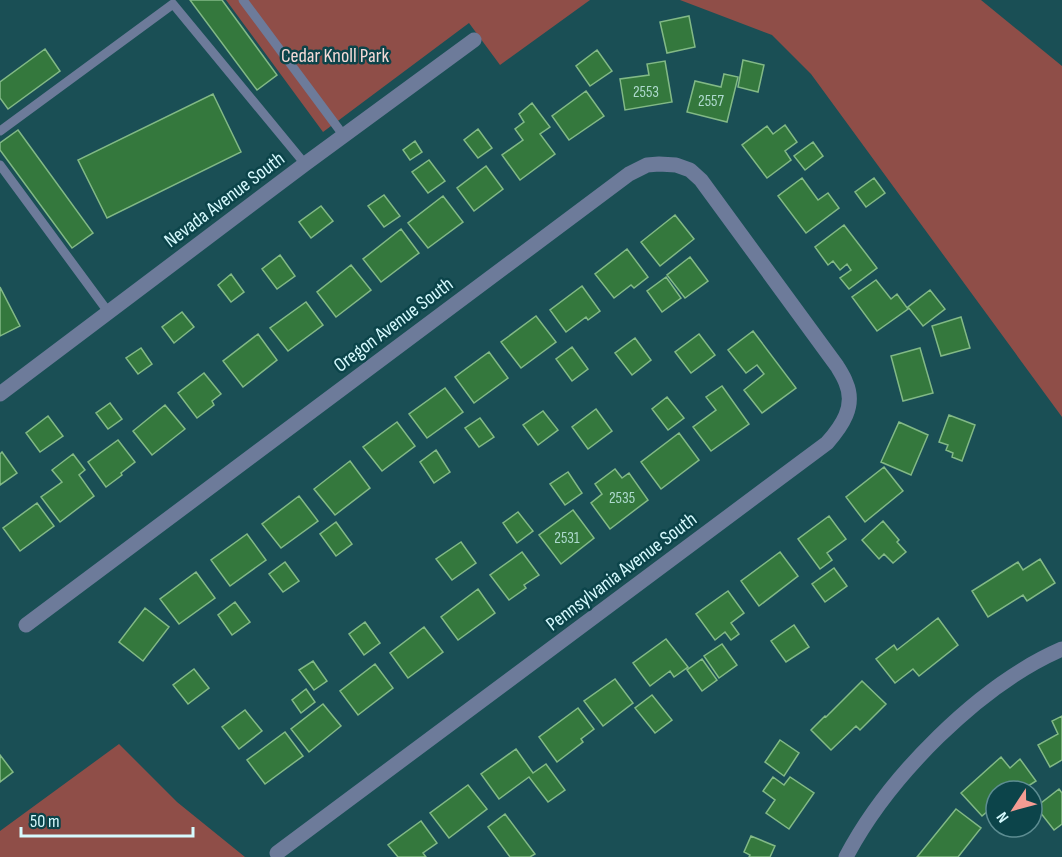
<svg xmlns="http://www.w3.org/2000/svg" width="1062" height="857" viewBox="0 0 1062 857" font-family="'Sofia Sans Condensed',sans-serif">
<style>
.green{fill:#8f4e48}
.building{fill:#34783d;stroke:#82b986;stroke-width:1.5}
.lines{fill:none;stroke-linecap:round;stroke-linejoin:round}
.service{stroke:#6d7b9a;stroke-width:9}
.minor{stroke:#6d7b9a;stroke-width:15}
.labels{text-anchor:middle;stroke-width:5;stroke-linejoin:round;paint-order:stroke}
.number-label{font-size:16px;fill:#aedace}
.park-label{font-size:20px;fill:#f4dad7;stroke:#0c444a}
.street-label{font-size:20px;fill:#d6fafe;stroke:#0c444a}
</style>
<rect width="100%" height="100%" fill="#1a4f55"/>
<path class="green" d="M226,0h364l-90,65 -31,-42 -146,109z
M680,0h301l81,66v351l-251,-343 -39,-39z
M119,744l58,58 68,55h-245v-26z"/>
<path class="building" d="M190,0h32l55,75 -20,15z
M689,16l6,31 -28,6 -7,-31z
M45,49l15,22 -52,38 -8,-11v-16z
M597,50l15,21 -22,15 -14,-20z
M743,60l21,5 -6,27 -20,-5z
M665,61l7,41 -47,8 -5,-31 29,-4 -2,-11z
M724,74l14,3 -11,45 -40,-10 8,-31 26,6z
M586,91l18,25 -35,24 -17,-24z
M213,94l28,58 -134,66 -29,-58z
M532,103l18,24 -10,7 15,20 -35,26 -18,-25 21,-15 -8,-11 9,-7 -5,-8z
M785,125l12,17 -12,9 6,9 -24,18 -25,-33 25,-19 6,8z
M478,129l14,19 -14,10 -14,-18z
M18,130l75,103 -21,15 -72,-98v-7z
M415,141l7,11 -12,8 -7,-10z
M813,142l10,14 -18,14 -11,-14z
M429,160l16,21 -17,12 -16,-21z
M486,166l17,23 -29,22 -17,-23z
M802,178l16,22 10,-7 11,15 -33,25 -28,-37z
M874,178l11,15 -19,14 -11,-15z
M384,195l16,21 -16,11 -16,-21z
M443,196l20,26 -35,26 -20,-25z
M321,206l12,15 -22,17 -12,-16z
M675,215l19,24 -34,27 -19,-24z
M844,225l33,43 -28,21 -9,-11 11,-8 -4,-6 -7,6 -7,-9 -5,4 -13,-18z
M401,229l18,24 -38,29 -18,-23z
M627,249l21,28 -14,11 -3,-3 -17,13 -19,-24z
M280,255l15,21 -18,13 -15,-20z
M690,257l18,24 -23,17 -18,-23z
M351,265l20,25 -35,27 -19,-25z
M231,274l13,18 -13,10 -13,-17z
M666,277l15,21 -19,14 -15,-21z
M876,280l15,19 6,-5 11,15 -31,22 -25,-34z
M582,286l18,25 -12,9 -2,-3 -20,15 -16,-22z
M0,287l20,39 -20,10z
M930,290l15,19 -22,17 -15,-19z
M306,302l17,23 -35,26 -18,-23z
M182,312l12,15 -20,16 -12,-16z
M536,316l20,26 -35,26 -20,-26z
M961,317l9,31 -29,8 -9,-30z
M753,331l43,57 -34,25 -18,-23 20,-16 -7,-9 -11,8 -18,-23z
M258,334l19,26 -34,27 -20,-26z
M699,334l16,21 -24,18 -16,-21z
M635,338l16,22 -19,15 -17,-22z
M572,347l16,22 -16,12 -16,-22z
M141,348l11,16 -14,10 -12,-16z
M920,348l13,45 -30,8 -12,-45z
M489,352l19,26 -34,25 -19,-26z
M204,373l17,21 -9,7 2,4 -17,13 -19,-25z
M722,386l27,38 -38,27 -18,-24 23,-17 -10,-13z
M445,388l18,24 -36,26 -18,-24z
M667,397l17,21 -16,12 -16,-21z
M110,403l12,16 -14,10 -12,-16z
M165,405l20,24 -33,26 -19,-24z
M596,409l16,22 -24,18 -16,-22z
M543,411l15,19 -20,15 -15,-20z
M949,415l26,10 -13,36 -10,-4 1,-4 -7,-3 2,-5 -9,-3z
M48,416l15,20 -23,16 -14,-19z
M480,418l14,19 -15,10 -14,-19z
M397,422l18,24 -33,25 -19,-24z
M899,422l29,13 -17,40 -30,-13z
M679,433l20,27 -38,29 -20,-27z
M118,440l17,22 -14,11 1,2 -16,12 -18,-25z
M436,450l14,22 -16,11 -14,-21z
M2,452l15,21 -17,12v-31z
M73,454l12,16 -6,5 15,21 -34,26 -19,-25 21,-15 -10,-12z
M350,461l20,27 -35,27 -21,-26z
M884,467l19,24 -38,31 -19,-25z
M615,469l7,9 7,-5 19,27 -38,29 -19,-26 11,-9 -7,-10z
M568,472l14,21 -17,12 -15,-21z
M299,496l19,25 -37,27 -19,-24z
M37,503l17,23 -34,25 -17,-23z
M573,510l21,28 -33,26 -22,-29z
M518,512l15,19 -16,12 -14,-20z
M829,516l17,23 -19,14 5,7 -12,9 -22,-30z
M883,521l16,19 -2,2 9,10 -13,11 -9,-9 -5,5 -17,-19z
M336,522l16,22 -16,12 -16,-22z
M247,534l19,26 -36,26 -19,-26z
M461,542l15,21 -24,17 -16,-21z
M522,552l17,23 -15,10 2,3 -17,12 -19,-25z
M780,552l18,24 -39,30 -18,-25z
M1040,559l15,24 -28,18 -4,-6 -35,22 -16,-26 46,-29 5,8z
M285,562l14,19 -16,11 -14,-18z
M834,568l13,18 -22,16 -13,-18z
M196,572l19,26 -36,26 -19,-25z
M478,589l17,24 -37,27 -17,-23z
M728,591l16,22 -13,10 8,11 -8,6 -6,-8 -10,8 -19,-26z
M235,602l15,20 -18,13 -14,-20z
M145,608l24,19 -26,34 -24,-19z
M938,618l20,27 -39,31 -6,-7 -18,14 -19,-24 18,-14 3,5z
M365,622l15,21 -16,12 -15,-21z
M794,625l15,22 -23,15 -15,-21z
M424,627l19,25 -35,26 -18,-25z
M666,639l22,28 -14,10 -4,-6 -20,15 -17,-23z
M722,644l15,21 -18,13 -15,-22z
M702,659l15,21 -15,11 -15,-21z
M313,661l14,20 -13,9 -15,-20z
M375,664l18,24 -35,27 -18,-24z
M194,669l15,19 -21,16 -15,-19z
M615,679l18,24 -30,23 -19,-25z
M862,681l24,23 -26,26 -4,-4 -25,24 -20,-20 14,-14 1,1z
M306,689l9,13 -14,11 -9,-13z
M652,695l20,25 -17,13 -20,-25z
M323,704l18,22 -32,26 -18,-23z
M578,708l16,21 -13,10 2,3 -26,20 -18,-25z
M245,710l17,21 -23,18 -17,-22z
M1062,716v44l-12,7 -12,-22 20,-11 -6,-13z
M285,732l18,24 -38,28 -18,-24z
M780,740l19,13 -15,23 -19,-14z
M516,749l17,24 13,-9 19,26 -17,12 -19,-25 -30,22 -18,-25z
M0,755l13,17 -13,10z
M1001,757l9,11 10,-9 16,22 -14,9 -5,-5 -7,6h-14v13l-14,12 -21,-23z
M773,777l11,8 6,-8 24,16 -25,36 -23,-16 9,-13 -12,-9z
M468,785l19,24 -38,29 -19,-25z
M1059,789l3,4v31l-8,6 -18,-23z
M956,809l25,19 -23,29h-41z
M505,814l30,40 -5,3h-20l-22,-30z
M421,821l16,22 -14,10 3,4h-28l-10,-12z
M751,836l24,10 -5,11h-21l1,-2 -6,-3z"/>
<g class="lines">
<path class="service" d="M243,0l101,136
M0,131l173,-127 132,160
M0,165l109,148"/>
<path class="minor" d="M0,394l305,-230 169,-124
M26,625l603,-451 18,-9 12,-1 17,1 14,5 11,10 136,186c3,5 7,11 9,17 10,23 -4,43 -19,60l-550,410
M846,857c42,-80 133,-172 216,-208"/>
</g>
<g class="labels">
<g class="number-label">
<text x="646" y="97">2553</text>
<text x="711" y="106">2557</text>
<text x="622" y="503">2535</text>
<text x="567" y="543">2531</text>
</g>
<g class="park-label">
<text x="335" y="62">Cedar Knoll Park</text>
</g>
<g class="street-label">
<text transform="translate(224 199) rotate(-37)" y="7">Nevada Avenue South</text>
<text transform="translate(393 324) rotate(-37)" y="7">Oregon Avenue South</text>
<text transform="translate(621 571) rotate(-37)" y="7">Pennsylvania Avenue South</text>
</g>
</g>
<g transform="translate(1014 809) rotate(234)"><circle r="28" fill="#0c444a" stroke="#5d8d92" stroke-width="1.5"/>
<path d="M0-4.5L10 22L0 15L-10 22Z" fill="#f59c93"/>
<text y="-9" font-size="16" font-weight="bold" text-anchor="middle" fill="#d6fafe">N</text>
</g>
<path d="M21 827v9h172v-9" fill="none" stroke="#d6fafe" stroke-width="3"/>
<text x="30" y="827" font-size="18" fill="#d6fafe" stroke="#0c444a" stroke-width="4.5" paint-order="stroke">50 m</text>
</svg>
